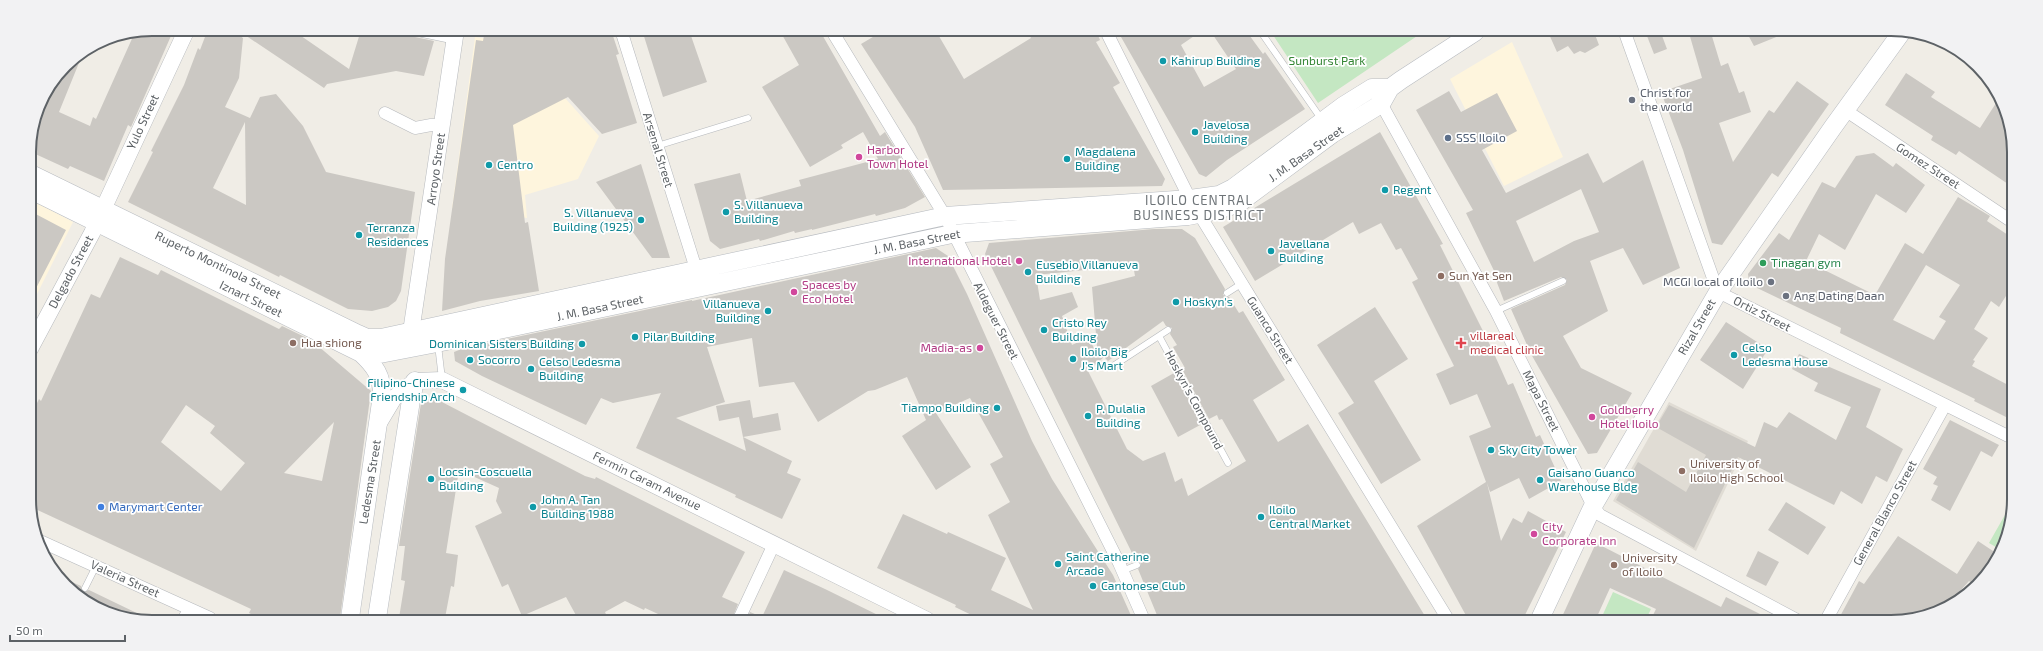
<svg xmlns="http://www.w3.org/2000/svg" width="2043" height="651" viewBox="0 0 2043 651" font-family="'Exo 2',sans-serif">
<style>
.commercial{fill:#fef5dd}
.education{fill:#e0dcd4}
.green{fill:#c4e7c2}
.building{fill:#cbc8c3;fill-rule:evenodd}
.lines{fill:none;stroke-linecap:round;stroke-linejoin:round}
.service-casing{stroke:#b6b9bd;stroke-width:7}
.minor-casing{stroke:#b6b9bd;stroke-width:13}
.tertiary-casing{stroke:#b6b9bd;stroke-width:17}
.secondary-casing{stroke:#b7bbc0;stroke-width:19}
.service{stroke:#fff;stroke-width:6}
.minor{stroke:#fff;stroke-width:12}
.tertiary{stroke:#fff;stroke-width:16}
.secondary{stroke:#fff;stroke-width:18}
.culture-dot{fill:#0f9aa8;stroke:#fff;stroke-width:1.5}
.worship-dot{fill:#6b7280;stroke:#fff;stroke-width:1.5}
.service-dot{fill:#5c6f8a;stroke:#fff;stroke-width:1.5}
.hotel-dot{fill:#d1479c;stroke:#fff;stroke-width:1.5}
.leisure-dot{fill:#2e9e5b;stroke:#fff;stroke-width:1.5}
.education-dot{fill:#8d6e63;stroke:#fff;stroke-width:1.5}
.health-dot{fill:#e0444e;stroke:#fff;stroke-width:1.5}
.shop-dot{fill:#3f7fe0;stroke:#fff;stroke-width:1.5}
.labels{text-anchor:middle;stroke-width:3.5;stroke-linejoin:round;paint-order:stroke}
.culture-label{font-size:12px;fill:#0d838f;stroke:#fff;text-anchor:start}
.park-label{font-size:12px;fill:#358635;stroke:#fff}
.worship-label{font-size:12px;fill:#5b616d;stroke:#fff;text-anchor:start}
.street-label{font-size:12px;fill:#5d6266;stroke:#fff}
.service-label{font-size:12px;fill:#4e5e75;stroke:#fff;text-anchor:start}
.hotel-label{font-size:12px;fill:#b23c85;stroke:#fff;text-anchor:start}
.leisure-label{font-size:12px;fill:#27864d;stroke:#fff;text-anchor:start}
.education-label{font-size:12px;fill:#785e54;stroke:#fff;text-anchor:start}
.health-label{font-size:12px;fill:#be3a42;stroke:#fff;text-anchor:start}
.shop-label{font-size:12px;fill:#366cbe;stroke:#fff;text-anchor:start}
.neighbourhood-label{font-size:13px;letter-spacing:1px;fill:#6e7478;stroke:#fff}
.rim{fill:none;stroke:#5d6266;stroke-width:2}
</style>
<rect width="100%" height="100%" fill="#f0ede6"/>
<path class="commercial" d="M475,37l72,11 18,50 34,38 -21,43 -53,16 2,23 -75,-10z
M1512,42l51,115 -59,29 -54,-107z
M30,199l43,23 -43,86z"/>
<path class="education" d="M1669,402l79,39 -52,110 -83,-50z"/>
<path class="green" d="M1271,32h152l-105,71z
M2010,506v25l-9,19 -12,-7z
M1613,592l38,17 -6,12h-45z"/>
<path class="building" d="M152,29h22l-39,89 -4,9 -3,-2 -24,56 -34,-15 -2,3 -37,-17 4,-8 -5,-3 8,-36 27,-40 18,-12 -24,59 31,14 3,-9 3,2 39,-87z
M208,29h22l13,9 -4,40 -14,29 25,11 10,-21 16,-3 27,32 23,46 89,20 -14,99 -5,10 -8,6 -16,4 -24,-2 -68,-34 -1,2 -151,-75 25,-50 -2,-1 33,-66 14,-37 2,2zM245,122l1,83 -33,-17z
M236,29h55l58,40 12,-39h49l2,5 3,2 19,4 -10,35 -28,-5 -69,13 -3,4z
M485,30h126l8,24 -3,1 21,68 -35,11 -34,-37 -55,28 12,98 3,-1 11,69 -59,10 -38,10 3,-52 31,-219 7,1z
M642,30h47l18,52 -44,15z
M780,31h40l60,105 5,-4 40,65 -20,11 -29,8 -1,-2 -63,16v-1l-17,4 -1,-2 -34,10 -1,-2 -39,10 -10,-8 -16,-57 46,-11 7,28 54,-15 -2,-6 79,-21 -15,-27 -22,13 2,3 -33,19 -48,-80 37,-22z
M883,31h53l28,48 67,-41 -4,-7h69l4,9 -4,2 24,41 -7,4 52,92 -3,7 -219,4 -28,-63 -54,-83z
M1133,31l67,1 -19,13 23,42 32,-18 -25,-37h36l16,22 2,-2 40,57 -78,51 -21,17 -7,-3 -78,-137z
M1548,32h46l5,13 -14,8 -5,-2 -6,3 -6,-8 -11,6z
M1657,33h4l6,16 -13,5 -7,-18z
M1689,33h22l10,33 7,-3 11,30 5,-2 7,21 -32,11 14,39 36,-52 5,3 23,-32 32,23 -51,73 -6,-4 -50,72 -10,-2 -29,-93 -22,-58 41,-14z
M1747,33h39l-32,13z
M1906,73l29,19 -4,5 49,31 18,-28 14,28 -1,58 -52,-35 -3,4 -25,-15 2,-4 -48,-31z
M1449,91l12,21 36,-19 20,38 -35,19 24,43 82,-40 15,30 40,-23 37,108 -37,17 -20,-37 -33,13 18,50 -45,25 18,32 51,25 -35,60 -9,1 -57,-100 -20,-45 54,-24 2,-5 -6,-3 -57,24 -8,-21 2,-1 -32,-66 7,-3 -57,-100zM1581,189l18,43 -25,9 -40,21 -18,-41z
M1380,132l63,112 -3,1 52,104 16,36 5,-2 23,54 4,-2 21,46 -32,18 -10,-21 -29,14 -3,-9 14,58 12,-23 9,5 6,-12 38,21 -44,89h-53l-52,-95 69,-44 -17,-46 22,-9 -14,-33 -27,11 -14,-31 18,-8 -42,-84 6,-3 -17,-31 -5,2 -15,-27 -22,11 -6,-12 -98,59 -32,-54z
M1874,153l19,14 3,-4 29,22 -19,28 -30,-19 -31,56 -26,-16 -13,27 69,34 30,-52 18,11 35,-57 32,19 -3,5 24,16v51l-12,19 -8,-6 -17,28 14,9 -15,22 2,1 -3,5 38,20v33l-36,-18 1,-2 -135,-66 1,-5 -88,-42 -4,-5 -1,-7 31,-41 10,7 33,-58 13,6 21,-32zM1926,265l34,20 -21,32 7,4 -12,19 -41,-20z
M641,164l29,94h-18l-56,-76z
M30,211l36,19 -36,70z
M1154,229h28l13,9 30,51 -2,6 6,2 10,16 4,-2 42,69 -32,20 25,42 30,-18 120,197 -269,-1 -21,-51 3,-4 -1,-3 -4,-1 2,-6 -6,-2 -147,-299 4,-11zM1133,265l2,11 -43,11 6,71 -9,-21 -17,8 -10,-29 16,-9 -6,-15 -32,8 -4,-25zM1163,321l3,5 6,2 -2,6 7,11 -4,2 12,21 -3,1 27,50 8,-4 2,5 3,-1 24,42 -58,35 -6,-18 -7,4 -10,-30 -22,9 -16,-12 -39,-78 16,-14 4,4z
M936,248l12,8 19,38 65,147 20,38 61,96 20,45h-151l-27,-13 1,-2 -79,-37 26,-54 44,20 1,-2 58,26 -15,32 42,20 -45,-95 22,-13 -20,-38 13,-7 -33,-59 -34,15 35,54 -35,23 -34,-54 24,-16 -19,-43 -32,13 -7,1 -50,31 -24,-40 -35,5 -7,-49 -45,9 18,55 -49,16 70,33 -3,-14 49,24 -5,12 14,6 -19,40 -47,-22 1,-2 -100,-47 25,-55 -48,10 -12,-5 -15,27 -104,-49 -27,-15 -1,-9 10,-4 228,-48v1z
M120,257l38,18 3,-5 118,59 3,-3 29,14 60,51 -31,227h-81l-10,-5 2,-4 -220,-102v-92l8,-16 2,2 50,-107 9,4zM186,405l29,21 -5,7 35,30 -24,28 -60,-49zM334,422l-12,59 -38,-8z
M1375,307l33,52 -34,22 47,79 -40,24 -43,-71 16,-10 -37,-58z
M1726,322l42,27 -25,40 -43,-29z
M1799,354l82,35 -15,38 37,22 -16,33 -11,-6 -14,28 -21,-13 -7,14 -96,-48 -44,91 -78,-48 22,-38 48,30 20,-37 -50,-28 13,-22 86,42 9,-25 13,6 12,-16 47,28 15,-33 -37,-16 4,-8 -26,-14z
M1174,373l28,51 -24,13 -27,-51z
M426,399l14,2 145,75 10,3 1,-2 149,75 -23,45 16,7 -6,15h-63l-24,-11 -1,2 -19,-9 -20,11 3,7h-30l-12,-22 -44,19 -14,-32 -6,3 -27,-61 27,-13 -6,-12 3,-13 -40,-18 -13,83 12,2 -4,32 -3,-1 -6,32h-46l6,-37 -4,-1 4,-34h-6l22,-143z
M750,400l3,18 25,-5 3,17 -38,7 -4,-20 -20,4 -3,-15z
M1950,420l49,25 -7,12 -11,-6 -31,60 -19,-11 7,-14 -5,-2 4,-7 -14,-8z
M1786,502l40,25 -18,28 -40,-25z
M1898,536l59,38 21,-33 21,14 -6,13 -17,18 -7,-5 -25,28 -6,4 -39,9h-62l22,-41 5,3z
M1596,543l125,64 5,-10 48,24h-124l6,-12 -46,-21 -15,33h-35z
M1758,551l21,11 -13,24 -20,-10z
M784,570l41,19 61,30h-139l3,-7 12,5z
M65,579l16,7 2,6 6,-2 58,28h-27l-30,-13 -28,-22z"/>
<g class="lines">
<g class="service-casing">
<path id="service" d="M1261,32l61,88
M657,146l91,-28
M1227,293l14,-9
M1496,311l67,-30
M1159,336l69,127
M438,345l4,34
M1113,366l55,-36
M1119,563l15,-6
M1122,571l15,-6
M85,588l11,-22
M181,618l6,-11"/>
</g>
<g class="minor-casing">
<path id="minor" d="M417,30l38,8
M621,30l75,239
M832,31l113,185 174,347 25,57
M1106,31l84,168 259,422
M1625,33l93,259 292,145
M1378,98l118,213 97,195 7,9 201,107
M1845,110l166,111
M385,113l30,15 16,-3h11
M40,541l170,77
M739,619l35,-75
M1825,622l120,-217"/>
</g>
<g class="tertiary-casing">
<path id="tertiary" d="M411,332l45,-302
M30,349l62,-116 95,-204
M379,423l15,-25 21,-17 27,-1 485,240"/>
</g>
<g class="secondary-casing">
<path id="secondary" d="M29,173l329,161 9,4h14l564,-122 245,-17 29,-4 14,-7 110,-82 29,-18h18
M29,189l332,164 19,1 57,-11 515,-109 236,-18c18,-3 34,-6 51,-13l93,-69 49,-30 9,-16 11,-8 74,-48
M350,618l32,-223c0,-19 -7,-29 -21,-42
M377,618l34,-218 4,-19
M1539,621l54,-115 125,-214 115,-165 68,-94"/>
</g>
<use href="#service" class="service"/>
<use href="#minor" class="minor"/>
<use href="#tertiary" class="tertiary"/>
<use href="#secondary" class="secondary"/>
</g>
<g class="culture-dot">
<circle cx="1163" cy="61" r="4"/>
<circle cx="1195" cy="132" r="4"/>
<circle cx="1067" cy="159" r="4"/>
<circle cx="489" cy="165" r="4"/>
<circle cx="1385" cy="190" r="4"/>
<circle cx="726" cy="212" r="4"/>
<circle cx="641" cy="220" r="4"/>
<circle cx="359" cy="235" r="4"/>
<circle cx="1271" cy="251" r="4"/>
<circle cx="1028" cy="272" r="4"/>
<circle cx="1176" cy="302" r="4"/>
<circle cx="768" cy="311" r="4"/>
<circle cx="1044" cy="330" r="4"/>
<circle cx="635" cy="337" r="4"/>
<circle cx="582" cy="344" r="4"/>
<circle cx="1734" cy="355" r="4"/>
<circle cx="1073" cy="359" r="4"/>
<circle cx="470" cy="360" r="4"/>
<circle cx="531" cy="369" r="4"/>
<circle cx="463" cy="390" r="4"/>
<circle cx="997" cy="408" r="4"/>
<circle cx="1088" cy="416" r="4"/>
<circle cx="1491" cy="450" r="4"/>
<circle cx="431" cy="479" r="4"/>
<circle cx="1540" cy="480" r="4"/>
<circle cx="533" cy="507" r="4"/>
<circle cx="1261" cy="517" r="4"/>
<circle cx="1058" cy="564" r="4"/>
<circle cx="1093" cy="586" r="4"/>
</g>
<g class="worship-dot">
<circle cx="1632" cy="100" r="4"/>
<circle cx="1771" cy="282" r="4"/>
<circle cx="1786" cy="296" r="4"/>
</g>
<circle class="service-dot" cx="1448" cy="138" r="4"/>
<g class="hotel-dot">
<circle cx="859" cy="157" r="4"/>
<circle cx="1019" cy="261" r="4"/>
<circle cx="794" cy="292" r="4"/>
<circle cx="980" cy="348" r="4"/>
<circle cx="1592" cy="417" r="4"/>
<circle cx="1534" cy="534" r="4"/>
</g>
<circle class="leisure-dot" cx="1763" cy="263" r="4"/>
<g class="education-dot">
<circle cx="1441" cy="276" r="4"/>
<circle cx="293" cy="343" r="4"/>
<circle cx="1682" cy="471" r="4"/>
<circle cx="1614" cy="565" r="4"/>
</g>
<path class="health-dot" d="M1459 337h4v4h4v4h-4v4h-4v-4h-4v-4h4z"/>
<circle class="shop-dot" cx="101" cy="507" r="4"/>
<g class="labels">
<g class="culture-label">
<text x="1171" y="65">Kahirup Building</text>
<text x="1203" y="129">Javelosa<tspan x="1203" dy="14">Building</tspan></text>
<text x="1075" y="156">Magdalena<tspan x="1075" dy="14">Building</tspan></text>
<text x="497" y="169">Centro</text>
<text x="1393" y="194">Regent</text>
<text x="734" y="209">S. Villanueva<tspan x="734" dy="14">Building</tspan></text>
<text x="633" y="217" text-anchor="end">S. Villanueva<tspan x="633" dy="14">Building (1925)</tspan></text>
<text x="367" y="232">Terranza<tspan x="367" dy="14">Residences</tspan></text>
<text x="1279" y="248">Javellana<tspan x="1279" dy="14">Building</tspan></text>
<text x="1036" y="269">Eusebio Villanueva<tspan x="1036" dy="14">Building</tspan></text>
<text x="1184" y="306">Hoskyn's</text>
<text x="760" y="308" text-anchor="end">Villanueva<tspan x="760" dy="14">Building</tspan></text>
<text x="1052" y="327">Cristo Rey<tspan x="1052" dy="14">Building</tspan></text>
<text x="643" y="341">Pilar Building</text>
<text x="574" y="348" text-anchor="end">Dominican Sisters Building</text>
<text x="1742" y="352">Celso<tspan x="1742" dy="14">Ledesma House</tspan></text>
<text x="1081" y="356">Iloilo Big<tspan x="1081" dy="14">J's Mart</tspan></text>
<text x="478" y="364">Socorro</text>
<text x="539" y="366">Celso Ledesma<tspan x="539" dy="14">Building</tspan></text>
<text x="455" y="387" text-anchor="end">Filipino-Chinese<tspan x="455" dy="14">Friendship Arch</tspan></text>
<text x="989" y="412" text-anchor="end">Tiampo Building</text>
<text x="1096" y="413">P. Dulalia<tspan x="1096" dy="14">Building</tspan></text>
<text x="1499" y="454">Sky City Tower</text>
<text x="439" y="476">Locsin-Coscuella<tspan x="439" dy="14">Building</tspan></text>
<text x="1548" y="477">Gaisano Guanco<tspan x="1548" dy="14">Warehouse Bldg</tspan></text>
<text x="541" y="504">John A. Tan<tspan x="541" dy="14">Building 1988</tspan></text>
<text x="1269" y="514">Iloilo<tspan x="1269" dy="14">Central Market</tspan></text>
<text x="1066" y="561">Saint Catherine<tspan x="1066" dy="14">Arcade</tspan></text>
<text x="1101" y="590">Cantonese Club</text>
</g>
<g class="park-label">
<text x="1327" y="65">Sunburst Park</text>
</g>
<g class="worship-label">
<text x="1640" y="97">Christ for<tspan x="1640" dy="14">the world</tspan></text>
<text x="1763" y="286" text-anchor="end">MCGI local of Iloilo</text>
<text x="1794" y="300">Ang Dating Daan</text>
</g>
<g class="street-label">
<text transform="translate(143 122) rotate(-65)" y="4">Yulo Street</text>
<text transform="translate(658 150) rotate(73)" y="4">Arsenal Street</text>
<text transform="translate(1306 154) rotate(-35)" y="4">J. M. Basa Street</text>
<text transform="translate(1928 166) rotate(33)" y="4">Gomez Street</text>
<text transform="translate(436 169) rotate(-82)" y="4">Arroyo Street</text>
<text transform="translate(917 242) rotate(-11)" y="4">J. M. Basa Street</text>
<text transform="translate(218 265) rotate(26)" y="4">Ruperto Montinola Street</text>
<text transform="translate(71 272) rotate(-62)" y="4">Delgado Street</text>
<text transform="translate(251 299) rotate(26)" y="4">Iznart Street</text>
<text transform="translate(600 308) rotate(-12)" y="4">J. M. Basa Street</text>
<text transform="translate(1762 314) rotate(27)" y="4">Ortiz Street</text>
<text transform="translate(996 321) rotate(63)" y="4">Aldeguer Street</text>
<text transform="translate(1697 327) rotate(-60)" y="4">Rizal Street</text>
<text transform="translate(1270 330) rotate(58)" y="4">Guanco Street</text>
<text transform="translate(1194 400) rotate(62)" y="4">Hoskyn's Compound</text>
<text transform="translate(1541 401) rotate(63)" y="4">Mapa Street</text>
<text transform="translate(647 481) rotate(26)" y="4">Fermin Caram Avenue</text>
<text transform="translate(370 482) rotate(-81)" y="4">Ledesma Street</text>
<text transform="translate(1885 513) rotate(-61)" y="4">General Blanco Street</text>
<text transform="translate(125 579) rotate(24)" y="4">Valeria Street</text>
</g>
<g class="service-label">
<text x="1456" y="142">SSS Iloilo</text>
</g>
<g class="hotel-label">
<text x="867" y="154">Harbor<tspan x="867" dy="14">Town Hotel</tspan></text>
<text x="1011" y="265" text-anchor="end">International Hotel</text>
<text x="802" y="289">Spaces by<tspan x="802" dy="14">Eco Hotel</tspan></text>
<text x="972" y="352" text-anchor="end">Madia-as</text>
<text x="1600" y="414">Goldberry<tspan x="1600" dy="14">Hotel Iloilo</tspan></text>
<text x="1542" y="531">City<tspan x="1542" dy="14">Corporate Inn</tspan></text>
</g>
<g class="leisure-label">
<text x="1771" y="267">Tinagan gym</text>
</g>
<g class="education-label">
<text x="1449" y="280">Sun Yat Sen</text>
<text x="301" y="347">Hua shiong</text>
<text x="1690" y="468">University of<tspan x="1690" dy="14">Iloilo High School</tspan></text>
<text x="1622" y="562">University<tspan x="1622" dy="14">of Iloilo</tspan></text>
</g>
<g class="health-label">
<text x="1470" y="340">villareal<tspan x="1470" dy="14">medical clinic</tspan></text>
</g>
<g class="shop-label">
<text x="109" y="511">Marymart Center</text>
</g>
<g class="neighbourhood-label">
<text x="1199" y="205">ILOILO CENTRAL<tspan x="1199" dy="15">BUSINESS DISTRICT</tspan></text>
</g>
</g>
<path d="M0 0H2043V651H0ZM152 36H1891A116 116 0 0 1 2007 152V499A116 116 0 0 1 1891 615H152A116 116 0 0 1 36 499V152A116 116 0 0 1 152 36Z" fill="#f2f2f3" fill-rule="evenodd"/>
<path class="rim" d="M152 36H1891A116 116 0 0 1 2007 152V499A116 116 0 0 1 1891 615H152A116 116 0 0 1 36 499V152A116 116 0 0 1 152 36Z"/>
<path d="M10 635v6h115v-6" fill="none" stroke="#5d6266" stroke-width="2"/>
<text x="16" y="635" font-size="12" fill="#5d6266" stroke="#ffffff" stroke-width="3" paint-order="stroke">50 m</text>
</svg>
